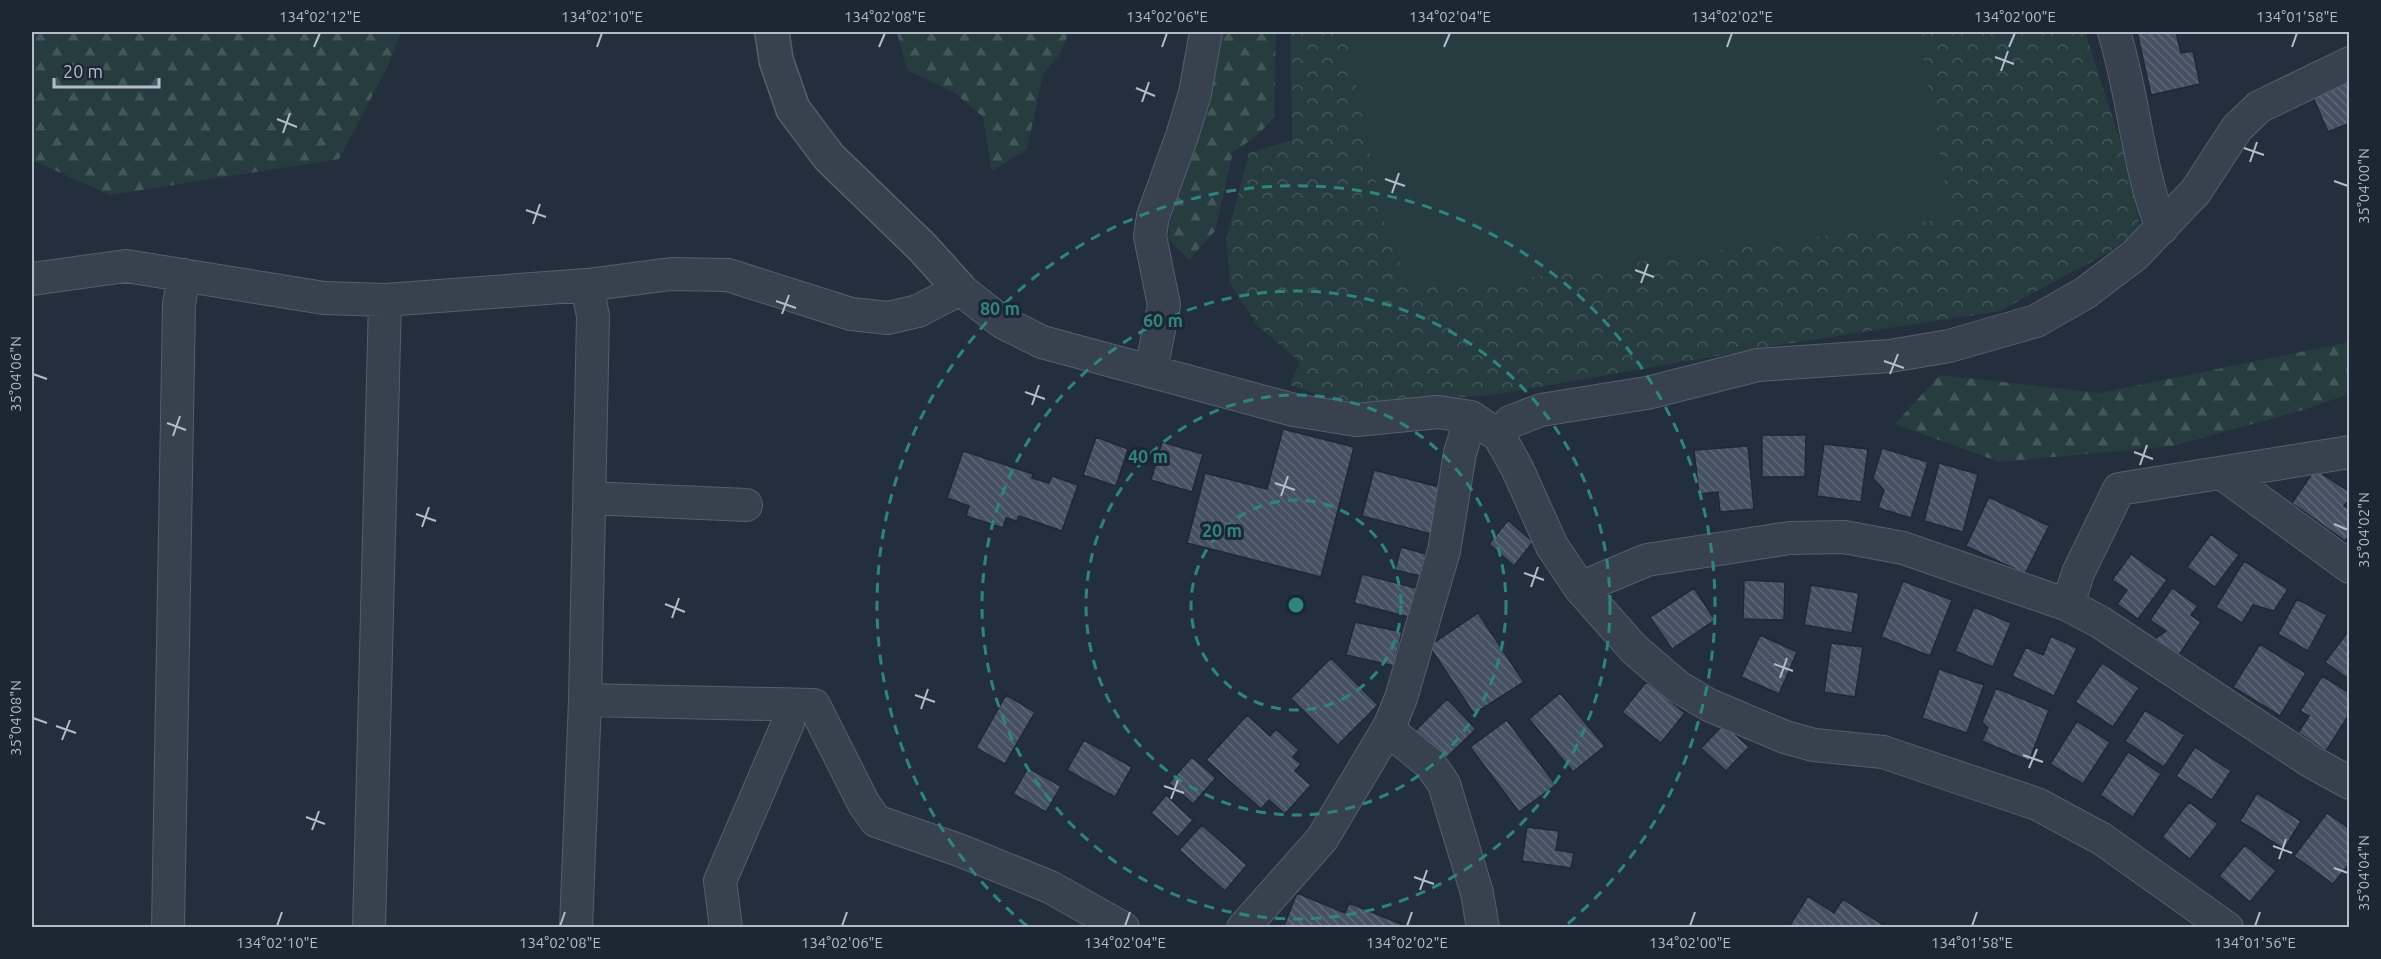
<svg xmlns="http://www.w3.org/2000/svg" width="2381" height="959" viewBox="0 0 2381 959" font-family="Ubuntu,sans-serif">
<style>
.forest{fill:url(#forest-firs)}
.park{fill:url(#park-crowns)}
.garden{fill:#263c3f}
.building{fill:url(#building-back-hatch);stroke:#1f2835;stroke-width:1.5}
.lines{fill:none;stroke-linecap:round;stroke-linejoin:round}
.minor-casing{stroke:#565f6c;stroke-width:34}
.tertiary-casing{stroke:#565f6c;stroke-width:36}
.minor{stroke:#38414e;stroke-width:32}
.tertiary{stroke:#38414e;stroke-width:33}
.ticks{fill:none;stroke:#b4bcc9;stroke-width:2}
.ring{fill:none;stroke:#308480;stroke-width:3;stroke-dasharray:10 8}
.centre{fill:#308480;stroke:#1d2633;stroke-width:3}
.ring-label{font-size:18px;text-anchor:middle;font-weight:bold;fill:#308480;stroke:#1d2633;stroke-width:6;stroke-linejoin:round;paint-order:stroke}
.neatline{fill:none;stroke:#b4bcc9;stroke-width:2}
.ticks-label{font-size:15px;text-anchor:middle;fill:#b4bcc9}
</style>
<defs>
<pattern id="forest-firs" width="22" height="20" patternUnits="userSpaceOnUse" patternTransform="scale(1.5)"><rect width="22" height="20" fill="#263c3f"/><path d="M5 1l3.5 6h-7zM16 11l3.5 6h-7z" fill="#435659"/></pattern>
<pattern id="park-crowns" width="20" height="18" patternUnits="userSpaceOnUse" patternTransform="scale(1.5)"><rect width="20" height="18" fill="#263c3f"/><path d="M2 6a3 3 0 1 1 6 0M12 15a3 3 0 1 1 6 0" fill="none" stroke="#435659"/></pattern>
<pattern id="building-back-hatch" width="6" height="6" patternUnits="userSpaceOnUse" patternTransform="scale(1.5)"><rect width="6" height="6" fill="#455162"/><path d="M-1 5l2 2M0 0l6 6M5-1l2 2" fill="none" stroke="#5d6877"/></pattern>
</defs>
<rect width="100%" height="100%" fill="#242f3e"/>
<path class="forest" d="M32,32h369l-14,36 -48,91 -229,36 -78,-35z
M897,32h172l-9,22 -17,20 -16,75 -35,22 -9,-54 -28,-24 -48,-23z
M1221,32h55l-2,85 -16,18 -25,17 -18,79 -26,29 -21,-22 7,-46z
M2349,342v52l-46,16 -130,36 -173,16 -105,-38 45,-49 160,18z"/>
<path class="park" d="M1290,32h795l44,137 11,59 -31,24 -109,59 -214,33 -293,51 -110,8 -48,-2 -45,-16 10,-23 -43,-37 -27,-42 -4,-43 23,-87 43,-13z"/>
<path class="garden" d="M1346,32h573l32,186 -497,70c-45,-2 -45,-8 -66,-47z"/>
<path class="building" d="M2137,32h39l5,21 12,-2 7,33 -49,11z
M2350,80v43l-22,9 -16,-37z
M1283,429l71,18 -33,130 -134,-34 18,-70 62,16z
M1762,435h44l-1,42h-43z
M1096,437l32,12 -12,37 -33,-11z
M1162,442l41,12 -11,38 -41,-12z
M1824,444l44,5 -7,53 -44,-6z
M1748,446l6,63 -34,3 -2,-20 -19,2 -5,-44z
M1882,448l46,14 -17,56 -33,-10 6,-18 -11,-12z
M963,451l70,23 -1,4 17,5 3,-7 26,9 -16,46 -43,-15 -2,5 -11,-3 -3,10 -37,-12 3,-10 -22,-8z
M1939,463l39,11 -15,58 -39,-11z
M2315,469l35,23v7l-6,7 6,3v25l-5,7 -53,-38z
M1374,470l69,18 -12,46 -69,-18z
M1989,497l60,29 -24,48 -59,-28z
M1508,520l25,22 -19,24 -25,-22z
M2211,534l28,21 -24,32 -28,-20z
M1401,547l25,7 -6,22 -25,-6z
M2131,554l36,26 -29,39 -21,-15 10,-14 -15,-10z
M2244,561l44,28 -14,22 -21,-6 -11,18 -26,-16z
M1362,574l54,14 -7,29 -55,-14z
M1744,580l41,2 -1,38 -41,-1z
M1903,581l49,19 -22,56 -49,-19z
M1811,585l48,8 -7,40 -48,-8z
M1694,588l21,32 -43,29 -22,-32z
M2172,588l26,18 -7,9 10,7 -22,33 -24,-16 11,-8 -16,-11z
M2297,599l30,16 -19,36 -30,-17z
M1974,607l37,16 -18,44 -38,-16z
M1478,613l46,69 -50,32 -45,-68z
M1355,622l47,10 -8,34 -48,-11z
M2350,629v51l-25,-18z
M1760,635l37,17 -18,42 -38,-17z
M2051,636l26,12 -23,48 -42,-20 14,-29 17,8z
M1831,643l32,4 -8,50 -31,-5z
M2260,644l46,29 -26,43 -47,-29z
M1331,658l47,47 -40,40 -47,-47z
M2102,663l37,25 -26,39 -38,-25z
M1939,669l45,16 -17,48 -45,-15z
M2322,676l28,17v20l-24,38 -28,-18 11,-17 -9,-5z
M1646,682l39,31 -24,30 -39,-31z
M1996,688l53,22 -20,51 -47,-20 6,-13 -6,-6z
M1560,693l45,53 -32,26 -44,-53z
M1006,695l29,17 -30,52 -29,-16z
M1447,699l29,30 -34,33 -29,-29z
M2145,710l40,25 -21,32 -39,-26z
M1247,715l23,21 6,-7 23,21 -6,7 8,7 -6,7 16,14 -26,29 -16,-14 -8,9 -55,-49z
M1507,720l49,65 -37,27 -49,-65z
M2077,721l33,21 -27,42 -33,-20z
M1724,724l25,23 -23,24 -25,-23z
M1084,740l48,27 -17,30 -48,-27z
M2195,747l36,24 -19,29 -36,-24z
M2128,752l33,22 -28,43 -33,-22z
M1192,757l24,21 -23,26 -24,-21z
M1028,768l33,18 -15,26 -33,-18z
M2257,793l44,28 -17,28 -44,-28z
M1166,795l27,25 -15,17 -27,-24z
M2189,802l29,22 -28,35 -28,-22z
M2327,813l23,16v34l-17,21 -39,-28z
M1202,825l45,40 -22,26 -46,-41z
M1527,827l32,4 -3,19 18,3 -3,15 -49,-7z
M2245,845l31,26 -26,31 -31,-26z
M1297,893l48,20 4,-10 52,21 -2,4h-116z
M1808,896l26,17 9,-14 42,27 -92,2 -3,-3z"/>
<g class="lines">
<g class="minor-casing">
<path id="minor" d="M2114,32c20,64 23,133 48,196
M32,279l94,-13 198,32 61,2 202,-15 84,-11 57,1 123,39 37,4 30,-7 42,-22 42,33 40,20 252,68 62,10 82,-8 33,5 28,19 18,32 35,78 28,42 54,61 43,37 32,19 76,32 29,8 69,7 154,52 65,35 125,89
M1151,370l13,-65 -14,-69 3,-20 29,-80 13,-43 11,-61
M1471,417l-11,36 -16,98 -43,147 -11,27 7,12 33,27 14,20 33,109 6,35
M1499,436l11,-14 31,-12 106,-17 111,-28 132,-9 59,-10 87,-25 49,-28 50,-38 61,-64 41,-63 22,-21 91,-44
M2223,474l127,93
M589,498l157,7
M1580,588l67,-28 143,-22 54,-1 59,11 165,57 32,17 210,139 40,22
M2068,605l10,-32 41,-84 231,-37
M585,700l229,5 50,99 12,17 83,29 91,37 73,41
M168,928l11,-624 5,-29
M369,928l16,-628
M576,928l9,-228 8,-384 -6,-31
M726,928l-6,-47 68,-158 1,-18
M1243,928l79,-89 68,-114"/>
</g>
<g class="tertiary-casing">
<path id="tertiary" d="M772,32l4,28 17,49 36,48 94,91 37,41"/>
</g>
<use href="#minor" class="minor"/>
<use href="#tertiary" class="tertiary"/>
</g>
<path class="ticks" d="M314,47l6,-14M597,47l5,-14M879,47l6,-14M1162,47l5,-14M1444,47l6,-14M1727,47l5,-14M2009,47l6,-14M2292,47l5,-14M1995,57l19,7M2001,71l7,-20M1136,88l19,8M1142,102l7,-20M277,119l20,8M283,133l7,-20M2244,148l20,7M2250,162l7,-20M1385,179l20,7M2334,181l14,5M1392,193l7,-20M526,210l20,7M533,224l7,-20M1635,270l19,7M1641,283l7,-19M776,301l20,7M782,314l7,-19M1884,361l20,7M33,374l14,5M1890,374l8,-20M1025,392l20,7M1032,405l7,-20M167,423l19,7M173,436l7,-20M2134,452l19,7M2140,465l7,-20M1275,483l20,7M1281,496l7,-20M416,514l20,7M2334,524l14,6M422,527l7,-20M1524,573l20,7M1531,587l7,-20M665,604l20,8M672,618l7,-20M1774,664l19,7M1780,678l7,-20M915,695l20,7M921,709l7,-20M33,718l14,5M56,726l20,7M62,740l8,-20M2023,755l20,7M2029,768l8,-19M1164,786l20,7M1171,799l7,-19M306,817l19,7M312,830l7,-19M2273,846l19,7M2279,859l7,-20M2334,868l14,5M1414,877l20,7M1420,890l7,-20M277,926l5,-14M560,926l5,-14M842,926l5,-14M1125,926l5,-14M1407,926l5,-14M1690,926l5,-14M1972,926l5,-14M2255,926l5,-14"/>
<g class="ring">
<circle cx="1296" cy="605" r="105"/>
<circle cx="1296" cy="605" r="210"/>
<circle cx="1296" cy="605" r="314"/>
<path d="M1027 926A419 419 0 1 1 1565 926"/>
</g>
<circle cx="1296" cy="605" r="9" class="centre"/>
<g class="ring-label">
<text x="1000" y="315">80 m</text>
<text x="1163" y="327">60 m</text>
<text x="1148" y="463">40 m</text>
<text x="1222" y="537">20 m</text>
</g>
<rect width="2381" height="959" fill="none" stroke="#1d2633" stroke-width="66"/>
<path d="M54 78v9h105v-9" fill="none" stroke="#b4bcc9" stroke-width="3"/>
<text x="63" y="78" font-size="18" fill="#b4bcc9" stroke="#1d2633" stroke-width="4.5" paint-order="stroke">20 m</text>
<rect x="33" y="33" width="2315" height="893" class="neatline"/>
<g class="ticks-label">
<text x="320" y="22">134°02'12"E</text>
<text x="602" y="22">134°02'10"E</text>
<text x="885" y="22">134°02'08"E</text>
<text x="1167" y="22">134°02'06"E</text>
<text x="1450" y="22">134°02'04"E</text>
<text x="1732" y="22">134°02'02"E</text>
<text x="2015" y="22">134°02'00"E</text>
<text x="2297" y="22">134°01'58"E</text>
<text transform="translate(2364 186) rotate(-90)" y="5">35°04'00"N</text>
<text transform="translate(16 374) rotate(-90)" y="5">35°04'06"N</text>
<text transform="translate(2364 530) rotate(-90)" y="5">35°04'02"N</text>
<text transform="translate(16 718) rotate(-90)" y="5">35°04'08"N</text>
<text transform="translate(2364 873) rotate(-90)" y="5">35°04'04"N</text>
<text x="277" y="948">134°02'10"E</text>
<text x="560" y="948">134°02'08"E</text>
<text x="842" y="948">134°02'06"E</text>
<text x="1125" y="948">134°02'04"E</text>
<text x="1407" y="948">134°02'02"E</text>
<text x="1690" y="948">134°02'00"E</text>
<text x="1972" y="948">134°01'58"E</text>
<text x="2255" y="948">134°01'56"E</text>
</g>
</svg>
